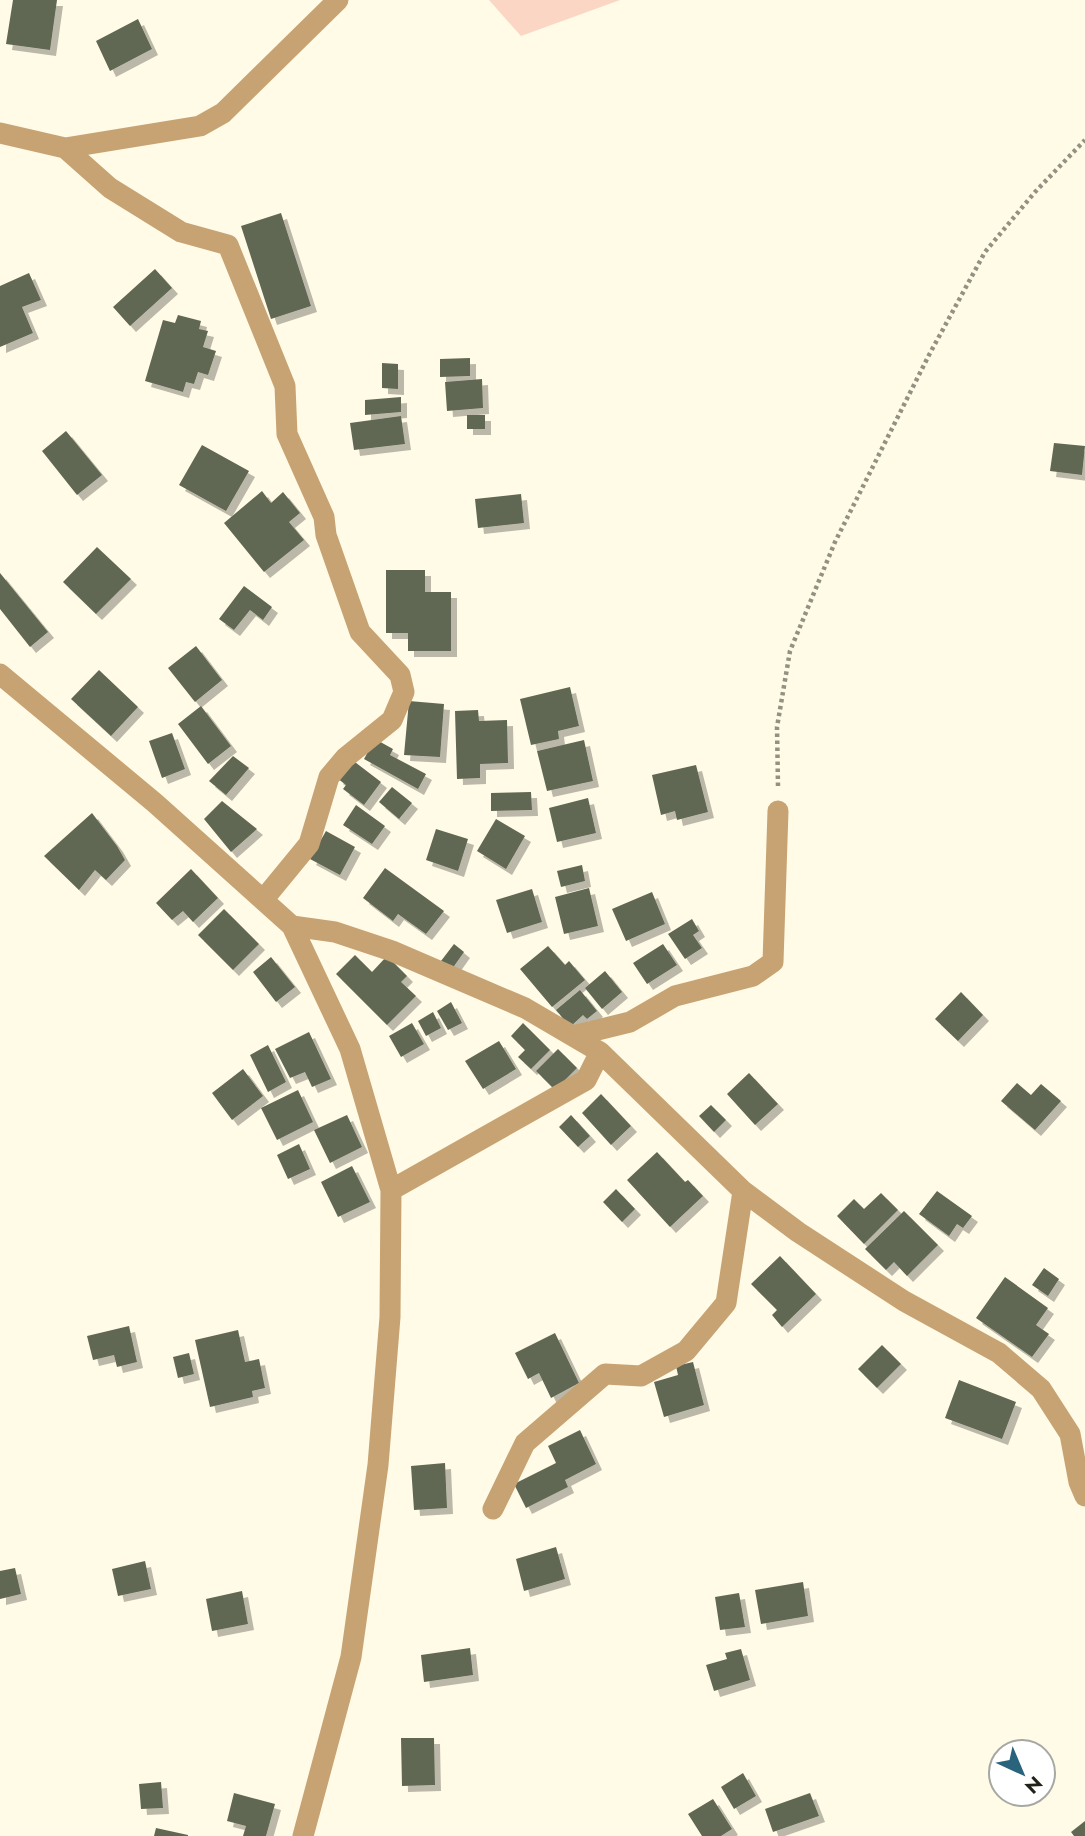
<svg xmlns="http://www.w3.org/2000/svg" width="1085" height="1836" viewBox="0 0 1085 1836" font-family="Jost,sans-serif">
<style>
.green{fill:#fcd6c4}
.building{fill:#606853;filter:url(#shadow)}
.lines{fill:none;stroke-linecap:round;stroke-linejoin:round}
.path{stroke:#939181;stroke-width:4.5;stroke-dasharray:3.5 3.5;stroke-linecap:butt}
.street{stroke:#c7a374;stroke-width:21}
</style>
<defs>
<filter id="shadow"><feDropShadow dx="6" dy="6" stdDeviation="0" flood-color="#0004"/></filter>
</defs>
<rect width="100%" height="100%" fill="#fffbe6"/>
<path class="green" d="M489,0h131l-99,36z"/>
<path class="building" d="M13,0h44l-7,50 -44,-6z
M138,19l14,30 -42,22 -14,-30z
M281,213l30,93 -40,13 -30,-93z
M155,269l17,19 -42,38 -17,-19z
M29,273l12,27 -19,7 11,26 -33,14v-61z
M178,315l23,6 -2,8 9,2 -5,16 13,4 -8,24 -10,-3 -4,12 -8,-2 -3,10 -38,-11 18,-61 12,3z
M470,358v18l-30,1v-18z
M382,363l16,1v25l-16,-1z
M482,379l1,29 -36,3 -2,-29z
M401,397v15l-36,3v-15z
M467,415h18v14h-18z
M401,416l4,28 -51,6 -4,-27z
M66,431l36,44 -25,20 -35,-44z
M1054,443l31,3 -3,29 -32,-4z
M202,445l47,26 -23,40 -47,-26z
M262,491l9,12 12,-11 17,21 -11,9 15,18 -40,32 -40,-49z
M521,494l3,29 -46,5 -3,-29z
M97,547l34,32 -35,35 -33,-32z
M386,570h39v22h26v59h-43v-18h-22z
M0,573l48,59 -18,15 -30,-38z
M244,586l28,21 -9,13 -13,-10 -16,20 -15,-11z
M196,646l26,34 -27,22 -27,-34z
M99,670l39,37 -27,29 -40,-37z
M570,687l9,39 -21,5 1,8 -28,6 -11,-46z
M409,701l35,3 -4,53 -36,-2z
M201,706l30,40 -23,18 -30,-40z
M478,710l1,11 28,-1 1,43 -28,1v14l-23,1 -2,-68z
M172,733l13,36 -23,9 -13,-37z
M375,739l18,10 -3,6 36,19 -8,15 -54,-30z
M584,740l9,41 -46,10 -10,-40z
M233,756l16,12 -23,27 -17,-14z
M351,759l30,23 -17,23 -21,-16 3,-4 -9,-7z
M696,765l12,47 -31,8 -2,-9 -14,4 -9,-40z
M392,787l20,16 -13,16 -20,-17z
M531,792l1,18 -41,1v-18z
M588,798l8,35 -39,9 -8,-34z
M222,801l35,28 -26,23 -27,-33z
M356,805l29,21 -13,18 -29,-19z
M92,813l25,33 8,14 -19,20 -11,-10 -16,20 -35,-34z
M496,819l29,17 -19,33 -29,-18z
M436,829l32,10 -10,32 -32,-11z
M326,831l29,16 -15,28 -30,-16z
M582,865l3,16 -24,6 -4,-16z
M385,868l59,43 -18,23 -28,-20 -5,7 -30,-23z
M191,869l27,29 -25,24 -10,-11 -11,9 -16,-17z
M589,888l9,38 -34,8 -9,-37z
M532,889l10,33 -35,11 -11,-33z
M652,892l13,32 -39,17 -14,-32z
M224,909l35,35 -26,26 -35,-35z
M692,919l7,12 -6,4 9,13 -17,11 -17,-25z
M454,944l10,8 -12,17 -11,-8z
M663,944l14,21 -30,19 -14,-21z
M548,946l17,19 4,-4 16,19 -33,27 -32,-38z
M355,955l17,17 15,-16 20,20 -6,6 15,14 -29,29 -51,-51z
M271,957l24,30 -19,15 -23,-30z
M605,971l17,21 -20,17 -17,-21z
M580,990l17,21 -10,8 -4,-4 -13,12 -14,-17z
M961,992l22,23 -25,26 -23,-22z
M451,1002l11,21 -14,7 -11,-19z
M433,1012l8,16 -15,8 -8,-15z
M412,1023l12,21 -23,13 -12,-21z
M523,1023l27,27 -19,19 -13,-12 7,-7 -14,-14z
M309,1032l22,47 -19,8 -7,-15 -15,6 -15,-29z
M499,1041l17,28 -33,20 -18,-28z
M268,1045l18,37 -18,10 -18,-37z
M558,1049l19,19 -22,22 -19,-19z
M243,1069l20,27 -31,24 -20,-27z
M749,1073l29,31 -23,21 -28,-31z
M1017,1083l14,12 10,-11 20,17 -26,29 -34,-29z
M298,1090l15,32 -36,18 -16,-32z
M601,1094l30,32 -20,19 -29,-32z
M711,1105l15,15 -12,12 -15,-16z
M347,1115l15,32 -32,16 -16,-33z
M571,1115l19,21 -12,11 -19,-20z
M299,1144l11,25 -22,10 -11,-24z
M657,1152l28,30 3,-2 15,16 -33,31 -43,-47z
M352,1166l18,36 -32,15 -17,-35z
M616,1189l19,20 -13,13 -19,-20z
M937,1191l35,25 -9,12 -6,-4 -8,12 -30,-22z
M881,1193l17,17 -34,34 -27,-28 17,-17 10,10z
M904,1211l34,34 -31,31 -13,-14 -8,8 -21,-21z
M780,1256l36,38 -34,33 -10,-12 5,-5 -26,-26z
M1044,1268l15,11 -11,17 -16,-11z
M1005,1277l43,31 -12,17 13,9 -17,23 -56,-39z
M129,1326l8,36 -20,5 -3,-12 -21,5 -6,-24z
M238,1330l7,32 14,-3 6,29 -13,3 1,6 -43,10 -15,-67z
M555,1333l24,50 -28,15 -12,-25 -11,6 -13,-26z
M882,1345l19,19 -24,24 -19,-19z
M189,1353l5,21 -16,4 -5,-21z
M693,1362l11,43 -40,12 -10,-35 24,-7 -2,-9z
M959,1380l57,22 -14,37 -57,-21z
M580,1430l16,34 -31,16 3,7 -42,21 -12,-24 42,-21 -8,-17z
M445,1463l2,45 -33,2 -3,-44z
M556,1547l9,32 -41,12 -8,-32z
M145,1561l6,28 -33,7 -6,-27z
M15,1568l6,26 -21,5v-28z
M803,1582l5,34 -47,8 -6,-34z
M242,1591l6,33 -36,7 -6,-32z
M739,1593l6,34 -25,3 -5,-33z
M470,1648l3,27 -49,7 -3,-27z
M741,1649l9,31 -36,11 -8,-26 21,-6 -2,-6z
M401,1738h33l1,47 -33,1z
M743,1773l13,23 -22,13 -13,-22z
M161,1782l2,26 -22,1 -2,-25z
M234,1793l41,11 -9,32h-23l3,-10 -19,-5z
M810,1793l9,23 -46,16 -8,-23z
M713,1799l19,30 -11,7h-19l-14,-22z
M1085,1821v15h-11l-3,-4z
M156,1828l32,7v1h-34z"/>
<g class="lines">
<path class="path" d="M778,786l-1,-59 13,-76 45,-109 94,-187 56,-103 50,-60 50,-52"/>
<path class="street" d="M0,133l65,15 135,-22 23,-13 115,-113
M65,148l45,40 71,44 47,13 57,141 2,48 37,83 2,18 34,97 40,43 4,17 -12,28 -47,38 -16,19 -20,67 -46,56
M0,674l155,129 137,123 58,123 41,141 -1,127 -12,148 -27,192 -48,179
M292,926l43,6 57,19 133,57 75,44 143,139 55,41 106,69 95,52 42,36 29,45 9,48 6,14
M573,1036l57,-14 45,-26 78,-20 20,-14 5,-151
M391,1190l195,-110 14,-28
M493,1509l32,-66 80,-69 36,2 45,-25 40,-48 17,-112"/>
</g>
<g transform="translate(1022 1773) rotate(136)"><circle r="33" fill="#ffffff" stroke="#a7a7a3" stroke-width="2"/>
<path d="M0-5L12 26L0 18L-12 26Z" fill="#29647c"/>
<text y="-10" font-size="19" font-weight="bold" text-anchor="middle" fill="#232218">N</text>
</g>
</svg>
